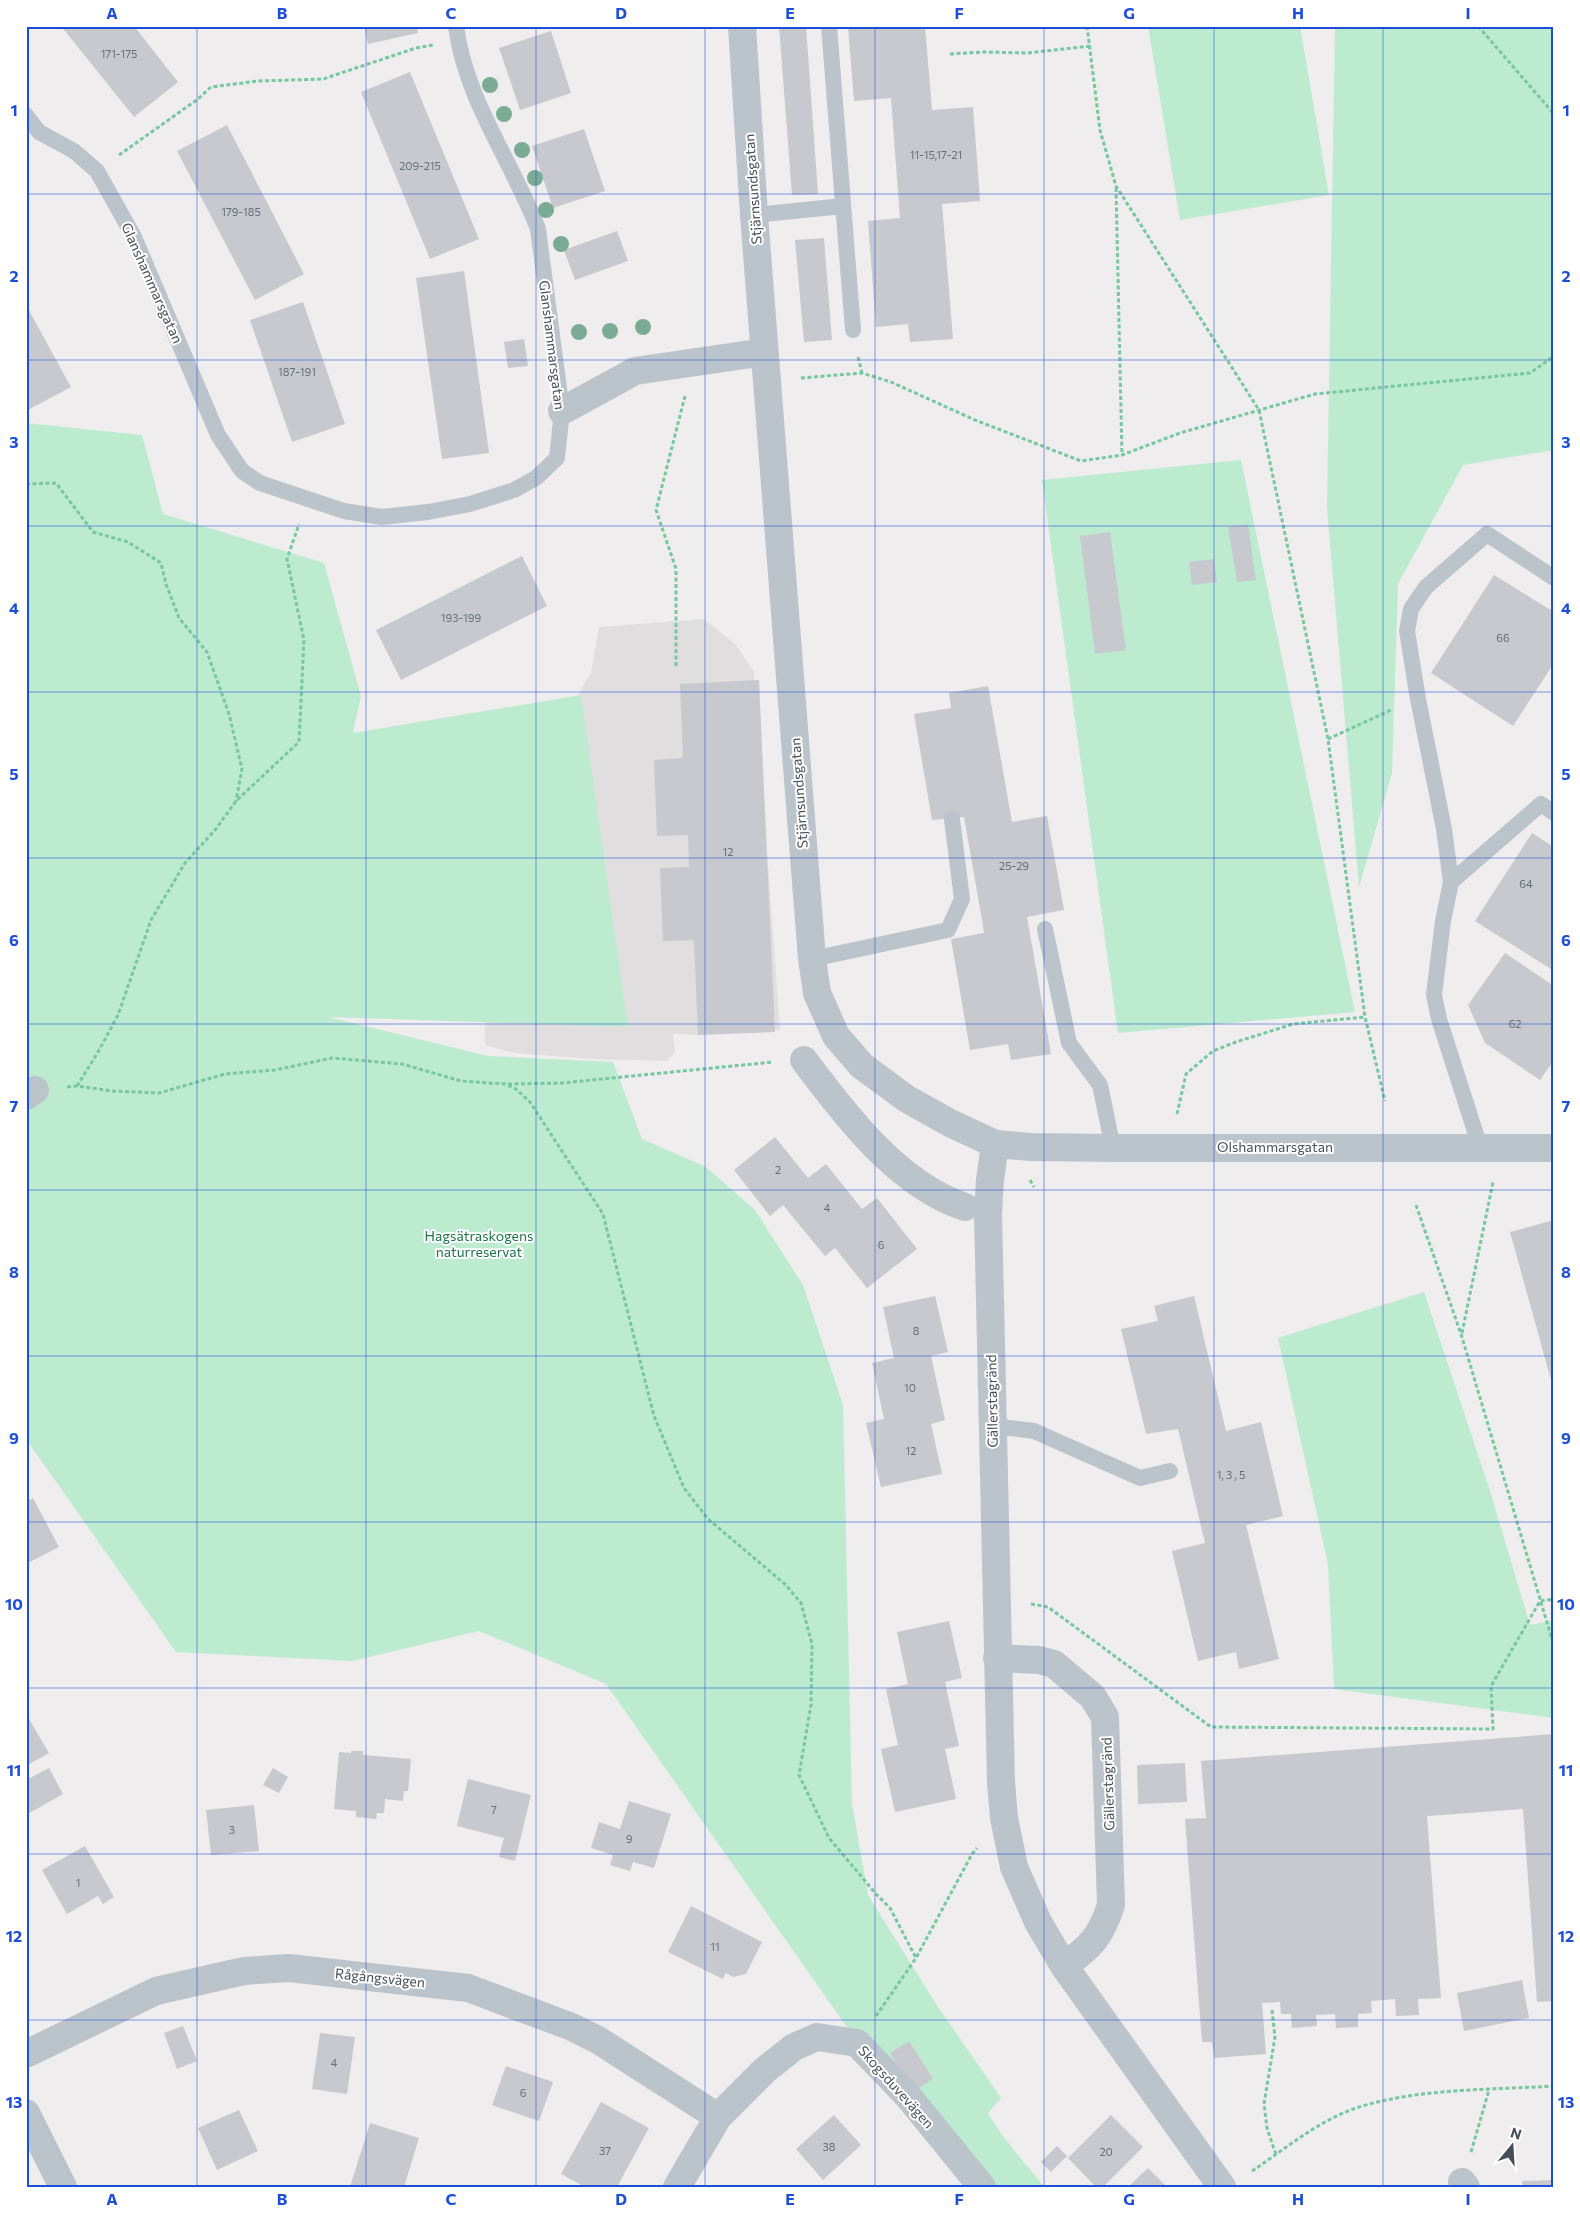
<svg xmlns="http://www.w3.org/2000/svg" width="1580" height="2213" viewBox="0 0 1580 2213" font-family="Commissioner,sans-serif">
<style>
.education{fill:#e0dede}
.green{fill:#bdebd0}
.building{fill:#c7c9cf}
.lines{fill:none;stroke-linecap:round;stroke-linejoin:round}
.path{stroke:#77c7a2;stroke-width:3;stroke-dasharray:4 2.5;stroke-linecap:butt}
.service{stroke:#bcc4cb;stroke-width:16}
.minor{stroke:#bcc4cb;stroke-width:28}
.tree{fill:#7bab94}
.grid{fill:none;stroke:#1d4ed8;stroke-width:1;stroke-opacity:0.55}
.labels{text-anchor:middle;stroke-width:4;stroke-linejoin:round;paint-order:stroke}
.number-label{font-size:11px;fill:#666e76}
.street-label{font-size:14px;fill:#464f59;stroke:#fff}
.park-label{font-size:14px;fill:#1c754b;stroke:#fff}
.neatline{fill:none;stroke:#1d4ed8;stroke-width:2}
.grid-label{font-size:16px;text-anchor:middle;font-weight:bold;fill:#1d4ed8}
</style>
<rect width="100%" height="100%" fill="#efeded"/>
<path class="education" d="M704,619l31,25 19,28 26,358 -82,5 -25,-1 2,19 -9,8 -75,-2 -77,-6 -29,-8 1,-85 26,-144 79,-144 8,-45z"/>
<path class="green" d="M1148,26h152l29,169 -149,25z
M1335,26h219v424l-91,15 -65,119 -6,189 -33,114 -32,-380z
M26,423l116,12 21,79 161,49 37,133 -8,37 228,-38 47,332 -300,-10 160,39 125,6 29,77 64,28 49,43 48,75 40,120 9,399 16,91 68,109 65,94 -13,15c15,27 37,49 56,74h-80l-73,-109 -40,-45 -245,-349 -127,-53 -127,30 -176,-9 -150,-213z
M1241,460l114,552 -237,21 -76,-553z
M1424,1292l66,199 40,134 24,-5v98l-220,-29 -6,-125 -50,-226z"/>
<path class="building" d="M61,26h73l44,56 -44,35z
M364,26h53l1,7 -50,11z
M779,26h27l12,168 -26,1z
M848,26h77l7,84 41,-3 7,94 -38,3 11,135 -43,3 -2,-18 -32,3 -8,-106 32,-3 -9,-120 -37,3z
M551,31l20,62 -51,17 -21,-62z
M410,72l69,167 -49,20 -69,-167z
M227,125l77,149 -49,26 -78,-149z
M584,129l21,62 -52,17 -21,-62z
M617,231l11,30 -53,19 -11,-30z
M824,238l8,102 -28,2 -9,-102z
M464,271l25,182 -47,6 -26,-181z
M303,302l42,122 -53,18 -42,-122z
M26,305l45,82 -45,24z
M524,339l4,27 -20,2 -4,-26z
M1248,524l8,56 -19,2 -9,-55z
M1110,532l16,118 -31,4 -15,-118z
M522,556l25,50 -146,74 -25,-50z
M1214,559l3,23 -25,3 -3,-23z
M1494,575l60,37v51l-41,63 -82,-53z
M759,680l16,352 -77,3 -4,-95 -31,1 -3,-73 29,-1 -1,-32 -31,1 -3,-76 29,-2 -3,-74z
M988,686l24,136 35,-6 17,94 -37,7 24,137 -40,6 -3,-16 -38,6 -19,-111 33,-6 -1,-7 -19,-109 -32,3 -18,-106 37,-6 -2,-15z
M1532,833l22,14v124l-79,-50z
M1505,953l49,33v74l-14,20 -55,-37 -17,-38z
M775,1137l33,41 18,-14 36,45 15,-11 40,51 -50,39 -32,-40 -10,8 -42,-51 -13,11 -36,-46z
M1554,1220v167h-1l-43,-155z
M935,1296l13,56 -17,4 14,64 -14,4 11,50 -61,13 -15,-64 18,-4 -12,-56 22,-5 -11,-51z
M1194,1296l32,135 35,-9 22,94 -37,9 33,134 -40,10 -3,-17 -38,9 -26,-110 33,-8 -27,-114 -32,5 -25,-105 37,-8 -4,-15z
M33,1498l26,49 -33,17v-62z
M949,1621l13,57 -17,4 14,64 -14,3 11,50 -61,13 -14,-63 17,-4 -12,-56 22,-5 -11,-52z
M26,1714l23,39 -23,13z
M1554,1734v267l-17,1 -14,-193 -96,7 14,182 -23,1 1,16 -23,1 -1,-17 -24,2 1,12 -14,1v13l-22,1 -1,-14 -19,1 1,11 -25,2 -1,-14h-10l-1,-12 -18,1 4,51 -52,4 -2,-16h-10l-17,-223 21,-1 -5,-57z
M351,1751h12v4l48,4 -3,32h-4l-1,10 -18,-2 -1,14h-7l-1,6 -20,-2v-6l-22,-2 5,-57 12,1z
M1185,1763l2,39 -49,2 -1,-39z
M49,1768l14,26 -37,21v-35z
M273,1768l15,9 -9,16 -16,-8z
M468,1779l63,16 -16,66 -16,-4 5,-19 -47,-12z
M629,1801l42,13 -17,54 -21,-6 -3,9 -20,-6 3,-10 -22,-7 8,-26 21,7z
M254,1805l5,46 -48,4 -5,-45z
M85,1846l29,51 -11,7 -5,-8 -31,18 -25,-44z
M691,1906l71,36 -16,32 -13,3 -7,-4 -3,6 -55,-27z
M1522,1980l7,38 -65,13 -7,-38z
M183,2026l14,35 -20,8 -13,-36z
M320,2033l35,4 -8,57 -35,-5z
M909,2041l24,38 -19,12 -24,-38z
M506,2066l47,16 -14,39 -47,-16z
M601,2102l48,26 -32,59h-32l-24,-13z
M239,2110l19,41 -41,19 -19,-42z
M834,2115l27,30 -38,35 -27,-31z
M1111,2115l32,32 -40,40h-7l-28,-29z
M370,2123l49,15 -15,49h-54z
M1057,2146l10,10 -16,16 -10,-10z
M1148,2168l19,19h-39z
M1554,2180v7h-31l-1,-6z"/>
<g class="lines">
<path class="path" d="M1087,26l13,104 16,56 143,224 69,329 37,278 20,84
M1478,26l76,88
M950,54l33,-2 45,1 62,-7
M119,155l79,-56 13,-12 47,-6 65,-2 93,-31 17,-3
M1116,188l6,267
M858,357l4,16
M801,378l61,-5 29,9 84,38 106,41 41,-6 58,-22 135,-39 215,-21 24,-17
M26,484l30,-1 37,49 35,10 33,21 5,21 13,34 28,34 22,62 13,55 -6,32
M676,666v-97l-20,-59 29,-114
M1328,739l63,-29
M508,1084l54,-1 211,-21
M77,1086l21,-34 20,-37 33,-95 34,-57 30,-33 21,-29 63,-59 5,-102 -17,-81 12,-35
M67,1087l10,-1 35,5 47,2 66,-19 50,-4 57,-12 70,6 59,17 44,3 11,5 14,13 73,112 51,202 30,72 24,31 78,66 15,18 11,41 -1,61 -12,70 30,63 47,56 14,14 26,50
M1177,1114l9,-40 27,-23 23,-9 57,-18 72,-7
M1030,1180l4,7
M1416,1205l45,129 93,312
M1462,1333l31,-151
M1031,1604l17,3 163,120 282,2 -2,-43 49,-85 14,-2
M1272,2010l3,27 -11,67 3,24 9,27
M876,2016l40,-58 56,-104 5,-6
M1471,2152l18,-62
M1252,2171c33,-22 66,-50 104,-63 62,-20 134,-18 198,-22"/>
<path class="service" d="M829,26l24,304
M26,115l13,17 35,19 23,20 37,66 84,198 24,36 18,12 84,28 38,6 46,-5 42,-8 44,-14 22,-12 21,-20 5,-47 -24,-182c-26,-68 -73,-130 -82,-203
M754,215l89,-9
M1451,882l-7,-53 -26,-130 -11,-68 4,-22 15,-22 61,-53 67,44
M1045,929l24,114 31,42 13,63
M812,959l136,-29 14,-31 -10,-80
M1480,1147l-41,-128 -5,-24 9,-74 8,-39 90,-78 13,9
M993,1426l41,5 106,47 30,-7"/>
<path class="minor" d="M742,26l12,189 58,744 5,34 19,43 26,30 45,33 43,24 45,21 36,3 82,1h441
M562,411l73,-40 129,-19
M804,1060c41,55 94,125 161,147
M26,1096l9,-6
M995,1144l-5,36 -2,33 13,569 3,36 10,49 24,55 26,44 158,221
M997,1658l42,2 15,4 39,33 12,20 6,188c-10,31 -20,42 -47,61
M26,2054l130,-63 88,-20 45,-3 179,20 104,39 26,13 120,77
M26,2113l37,74
M1462,2182l4,5
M677,2187l41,-70 47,-47 29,-23 23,-10 40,6 50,52 75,92"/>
</g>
<g class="tree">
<circle cx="490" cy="85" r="8"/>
<circle cx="504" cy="114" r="8"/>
<circle cx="522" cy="150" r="8"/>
<circle cx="535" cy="178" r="8"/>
<circle cx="546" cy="210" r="8"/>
<circle cx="561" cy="244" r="8"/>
<circle cx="643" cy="327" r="8"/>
<circle cx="610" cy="331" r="8"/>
<circle cx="579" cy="332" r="8"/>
</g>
<path class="grid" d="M197,26v2161M366,26v2161M536,26v2161M705,26v2161M875,26v2161M1044,26v2161M1214,26v2161M1383,26v2161M26,194h1528M26,360h1528M26,526h1528M26,692h1528M26,858h1528M26,1024h1528M26,1190h1528M26,1356h1528M26,1522h1528M26,1688h1528M26,1854h1528M26,2020h1528"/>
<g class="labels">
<g class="number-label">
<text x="119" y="58">171-175</text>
<text x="936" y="159">11-15,17-21</text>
<text x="420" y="170">209-215</text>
<text x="241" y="216">179-185</text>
<text x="297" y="376">187-191</text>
<text x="461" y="622">193-199</text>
<text x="1503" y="642">66</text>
<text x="728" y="856">12</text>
<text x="1014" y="870">25-29</text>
<text x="1526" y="888">64</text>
<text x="1515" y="1028">62</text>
<text x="778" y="1174">2</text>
<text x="827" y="1212">4</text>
<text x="881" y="1249">6</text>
<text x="916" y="1335">8</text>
<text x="910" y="1392">10</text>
<text x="911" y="1455">12</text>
<text x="1231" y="1479">1, 3 , 5</text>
<text x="494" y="1814">7</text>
<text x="232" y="1834">3</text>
<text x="629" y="1843">9</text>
<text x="78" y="1887">1</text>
<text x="715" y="1951">11</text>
<text x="334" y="2067">4</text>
<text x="523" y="2097">6</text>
<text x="829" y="2151">38</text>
<text x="605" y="2155">37</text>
<text x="1106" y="2156">20</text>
</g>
<g class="street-label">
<text transform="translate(753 189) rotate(-94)" y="5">Stjärnsundsgatan</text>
<text transform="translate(152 283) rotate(66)" y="5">Glanshammarsgatan</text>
<text transform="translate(552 345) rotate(83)" y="5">Glanshammarsgatan</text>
<text transform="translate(799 793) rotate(-94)" y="5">Stjärnsundsgatan</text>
<text x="1275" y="1152">Olshammarsgatan</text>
<text transform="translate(992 1401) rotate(-91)" y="5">Gällerstagränd</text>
<text transform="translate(1108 1784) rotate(-92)" y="5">Gällerstagränd</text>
<text transform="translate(380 1978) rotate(6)" y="5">Rågångsvägen</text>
<text transform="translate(896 2087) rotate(48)" y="5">Skogsduvevägen</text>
</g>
<g class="park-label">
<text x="479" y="1241">Hagsätraskogens<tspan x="479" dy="16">naturreservat</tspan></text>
</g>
</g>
<rect width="1580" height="2213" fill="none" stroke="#ffffff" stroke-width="55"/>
<g transform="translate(1512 2146) rotate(18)" stroke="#ffffff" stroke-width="4" paint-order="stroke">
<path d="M0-4L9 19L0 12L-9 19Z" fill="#464f59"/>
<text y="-8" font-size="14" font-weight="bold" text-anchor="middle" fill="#464f59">N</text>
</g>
<rect x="28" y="28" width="1524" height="2158" class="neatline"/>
<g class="grid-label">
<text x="112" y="19">A</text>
<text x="282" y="19">B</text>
<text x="451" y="19">C</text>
<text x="621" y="19">D</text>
<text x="790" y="19">E</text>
<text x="959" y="19">F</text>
<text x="1129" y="19">G</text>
<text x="1298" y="19">H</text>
<text x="1468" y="19">I</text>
<text x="14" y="116">1</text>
<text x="1566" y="116">1</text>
<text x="14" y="282">2</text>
<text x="1566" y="282">2</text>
<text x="14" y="448">3</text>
<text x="1566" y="448">3</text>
<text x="14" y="614">4</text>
<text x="1566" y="614">4</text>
<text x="14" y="780">5</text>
<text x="1566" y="780">5</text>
<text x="14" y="946">6</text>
<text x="1566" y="946">6</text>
<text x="14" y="1112">7</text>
<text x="1566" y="1112">7</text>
<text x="14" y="1278">8</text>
<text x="1566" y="1278">8</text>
<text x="14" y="1444">9</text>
<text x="1566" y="1444">9</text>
<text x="14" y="1610">10</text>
<text x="1566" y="1610">10</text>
<text x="14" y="1776">11</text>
<text x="1566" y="1776">11</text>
<text x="14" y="1942">12</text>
<text x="1566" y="1942">12</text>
<text x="14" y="2108">13</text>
<text x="1566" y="2108">13</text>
<text x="112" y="2205">A</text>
<text x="282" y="2205">B</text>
<text x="451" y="2205">C</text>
<text x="621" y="2205">D</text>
<text x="790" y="2205">E</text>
<text x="959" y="2205">F</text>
<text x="1129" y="2205">G</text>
<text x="1298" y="2205">H</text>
<text x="1468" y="2205">I</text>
</g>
</svg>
